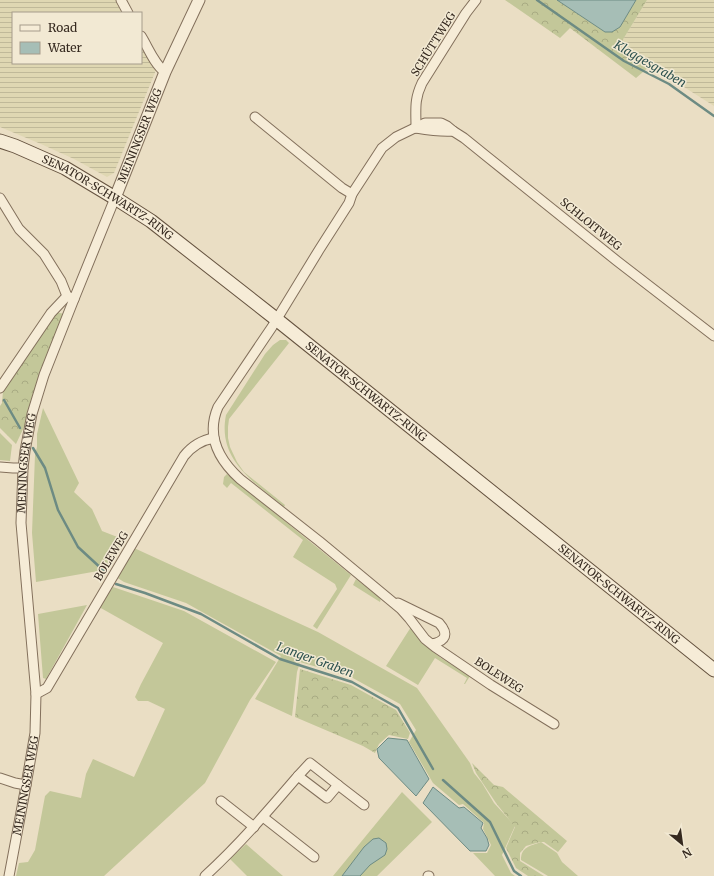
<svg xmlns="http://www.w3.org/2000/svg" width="714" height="876" viewBox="0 0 714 876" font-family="Merriweather,serif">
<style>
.farmland{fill:url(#farmland-rules)}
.grass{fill:#c3c799}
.forest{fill:url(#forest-crowns)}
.water{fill:#a6beb6;stroke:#6d8b83}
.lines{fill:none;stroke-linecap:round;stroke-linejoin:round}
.stream{stroke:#6d8b83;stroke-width:2.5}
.minor-casing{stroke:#83705c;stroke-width:11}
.tertiary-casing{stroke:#83705c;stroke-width:13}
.secondary-casing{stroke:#65523f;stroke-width:15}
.minor{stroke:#f6ecd7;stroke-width:9}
.tertiary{stroke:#f6ecd7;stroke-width:11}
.secondary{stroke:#f6ecd7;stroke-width:13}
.labels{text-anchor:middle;stroke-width:3;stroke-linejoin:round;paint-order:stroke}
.street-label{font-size:11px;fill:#35291f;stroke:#f2e9d3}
.water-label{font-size:12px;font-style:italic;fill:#2f5350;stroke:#f2e9d3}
</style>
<defs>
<pattern id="farmland-rules" width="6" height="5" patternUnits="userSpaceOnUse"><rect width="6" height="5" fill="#dfd7b2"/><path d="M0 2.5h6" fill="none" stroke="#c0b999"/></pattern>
<pattern id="forest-crowns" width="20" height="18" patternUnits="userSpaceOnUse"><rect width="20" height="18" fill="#c3c799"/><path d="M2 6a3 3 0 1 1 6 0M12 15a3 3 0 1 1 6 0" fill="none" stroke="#a8ab83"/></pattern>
</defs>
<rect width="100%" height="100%" fill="#eadec4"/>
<path class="farmland" d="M0,0h116l8,13h-111v50h128v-19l15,26 -42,103 -7,4 -33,-18 -33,-15 -41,-17z
M647,0h67v106l-95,-60z"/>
<path class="grass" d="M280,340h6l3,3 -60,76 -1,8v11l2,9 7,15 7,10 41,33 -1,2c-30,-25 -67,-47 -58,-92l39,-61 8,-9z
M43,408l36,75 -5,9 18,17 10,22 23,9 -18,30 -9,1 -62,11 -4,-49 3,-78 2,-8v-13z
M0,433l12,12 -2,16 -10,-1z
M227,474l124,101 -34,54 -4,-3 24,-37 -2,-5 -42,-27 10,-17 -72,-57 -4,5 -4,-4 1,-7z
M134,548l184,84 99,56 53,75 4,10 8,10 12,20 21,23 -13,29 9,18 4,3h-20l-22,-23h14l4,-8 -8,-16 1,-6 -21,-19 -4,1 -26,-22 -24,-41 7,-12 -16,-26 -49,-27 -51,-15 -3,10 -5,44 -37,-17 26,-43 -95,-53 -62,-21 -8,-5z
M356,579l25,19 -1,4 -27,-17z
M113,587l71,24 92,51 -26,38 -45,83 -101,93h-88l3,-13 9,-1 7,-12 10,-54 5,-5 31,7 5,-24 7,-15 41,18 31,-68 -17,-8h-10l-3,-4 6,-13 22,-41 -64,-36z
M87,605l-41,74 -3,-1 -5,-64z
M411,627l10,15 20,16 29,18 -5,8h-1l3,-6 -32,-20 -17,27 -32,-19z
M402,792l30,30 -55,54h-44z
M541,842l16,11 5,9 16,14h-30l-27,-16c0,-13 9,-14 20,-18z
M246,844l37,32h-36l-17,-17z"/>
<path class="forest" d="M505,0h52l48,32 15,-5 16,-27h11l-28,46 31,20 -14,12 -66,-50 -10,10z
M56,313h4l4,1 -25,60 -14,51 -9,19 -16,-16v-22l2,-3 1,-12z
M300,669l51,16 45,25 14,23 -2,6 -19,-4 -10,9 -4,9 -12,-7 -68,-29z
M472,763l22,22 9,2 64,54 -9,11 -14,-10h-4l-14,4 -6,7v8l24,15h-16l-12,-8 -10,-20 9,-21 -19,-24 -20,-30z"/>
<path class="water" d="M557,0h79l-16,27 -8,5h-7z
M388,738l19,2 22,39 -13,17 -37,-38 -2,-9z
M433,787l26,21 5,-1 19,16 -2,5 6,10 2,7 -3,6h-16l-47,-48z
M379,838l7,5 1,6 -2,6 -15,10 -10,11h-18l22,-29 9,-8z"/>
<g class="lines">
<path class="stream" d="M537,0l87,61 45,23 45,32
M4,400l16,28
M33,448l12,20 13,42 20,37 26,24
M116,584l29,9 56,21 79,45 72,23 46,26 35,61
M443,780l47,42 24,49 7,5"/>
<g class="minor-casing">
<g id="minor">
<path d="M121,0l7,13"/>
<path d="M141,36c7,11 13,28 24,36"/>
<path d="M255,117l87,71 10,6"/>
<path d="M416,128c0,-19 -2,-28 6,-45l44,-70 10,-13"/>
<path d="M416,128c12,2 25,4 37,3"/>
<path d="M0,198l19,31 25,25 17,27 6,15 7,3"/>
<path d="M0,388l51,-75 16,-17"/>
<path d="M0,467l13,1h10"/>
<path d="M398,603l41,20c10,11 7,18 -7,21"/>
<path d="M36,694l11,-6 137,-232c8,-10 18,-16 30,-18"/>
<path d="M554,724l-63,-39 -56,-38 -10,-8 -16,-21 -8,-9 -82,-68 -79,-62c-22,-20 -34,-44 -22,-72l54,-80 47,-77 30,-47 3,-9 30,-46 14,-11 29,-14h16l6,3 6,5 11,7 21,17 132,106 97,75"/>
<path d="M298,776l12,-13 28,22"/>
<path d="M0,778l15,5 11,2"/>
<path d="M221,801l33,26"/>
<path d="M263,817l51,40"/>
<path id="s1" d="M9,876l16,-85 10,-58 1,-39 -15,-171 2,-55 2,-17 7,-37 12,-39 30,-76 41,-101"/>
<path d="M205,876c34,-31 63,-65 93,-100l29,22 11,-13 26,20"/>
<path d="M428,876h1"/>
</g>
</g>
<g class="tertiary-casing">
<g id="tertiary">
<path id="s2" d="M115,198l50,-126 34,-72"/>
</g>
</g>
<g class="secondary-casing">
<g id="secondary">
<path id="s3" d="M0,141l15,5 50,22 50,30 36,23 125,98 438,351"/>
</g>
</g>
<use href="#minor" class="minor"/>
<use href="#tertiary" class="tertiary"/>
<use href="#secondary" class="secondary"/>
</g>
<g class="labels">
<g class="street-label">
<text transform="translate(433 44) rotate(-58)" y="4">SCHÜTTWEG</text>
<text dy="4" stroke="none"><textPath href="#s2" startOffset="67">MEININGSER WEG</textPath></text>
<text dy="4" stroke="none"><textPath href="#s3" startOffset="122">SENATOR-SCHWARTZ-RING</textPath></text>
<text transform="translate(591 224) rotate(39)" y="4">SCHLOITWEG</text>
<text dy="4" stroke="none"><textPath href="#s3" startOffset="446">SENATOR-SCHWARTZ-RING</textPath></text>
<text dy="4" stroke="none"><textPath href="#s1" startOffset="416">MEININGSER WEG</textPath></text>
<text transform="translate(111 556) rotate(-59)" y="4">BOLEWEG</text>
<text dy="4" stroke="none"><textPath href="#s3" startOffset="770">SENATOR-SCHWARTZ-RING</textPath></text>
<text transform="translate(499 675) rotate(33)" y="4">BOLEWEG</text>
<text dy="4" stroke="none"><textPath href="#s1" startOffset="92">MEININGSER WEG</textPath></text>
</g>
<g class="water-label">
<text transform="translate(650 64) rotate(30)" y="4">Klaggesgraben</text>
<text transform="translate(315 660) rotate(20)" y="4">Langer Graben</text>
</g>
</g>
<rect x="12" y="12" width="130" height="52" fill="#f2e9d3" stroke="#a69c8b"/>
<rect x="20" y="25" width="20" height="6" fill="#f6ecd7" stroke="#a69c8b"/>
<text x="48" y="32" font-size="12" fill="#35291f">Road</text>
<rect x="20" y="42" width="20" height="12" fill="#a6beb6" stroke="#a69c8b"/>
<text x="48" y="52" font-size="12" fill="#35291f">Water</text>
<g transform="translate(682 844) rotate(151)" stroke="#f2e9d3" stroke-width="3" paint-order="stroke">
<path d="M0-3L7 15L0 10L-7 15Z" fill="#35291f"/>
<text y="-6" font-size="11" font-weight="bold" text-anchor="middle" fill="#35291f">N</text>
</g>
</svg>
